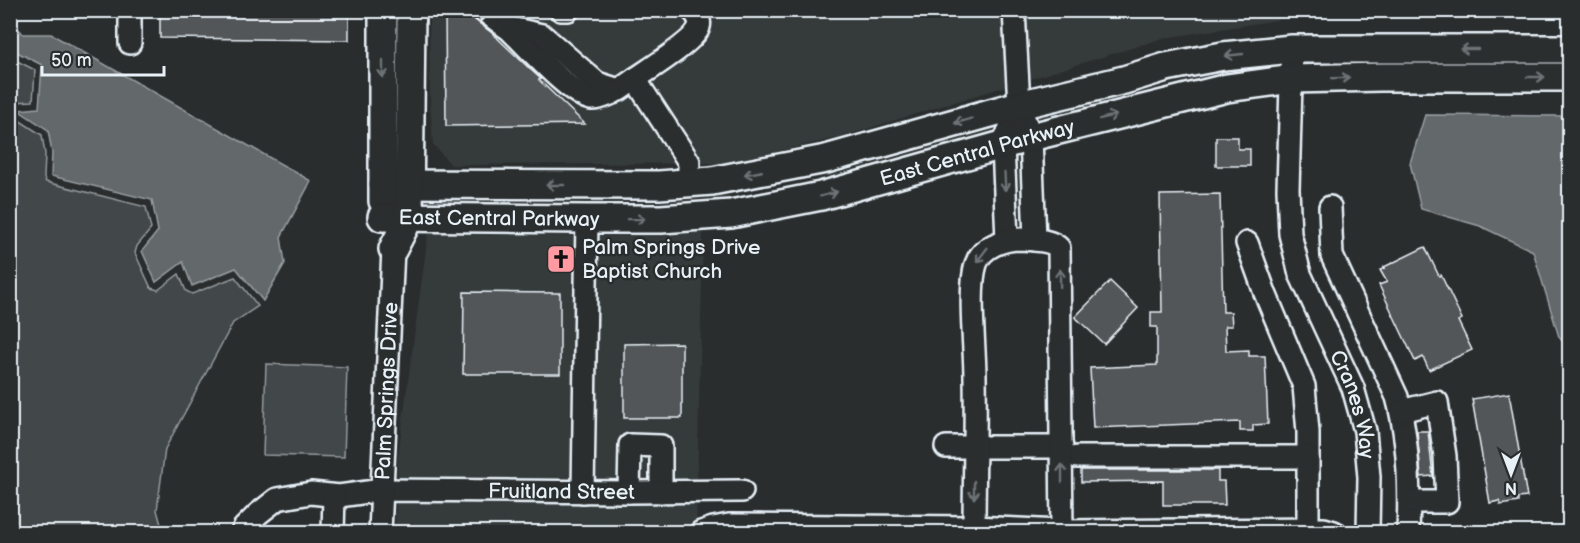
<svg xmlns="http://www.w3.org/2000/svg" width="1580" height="543" viewBox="0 0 1580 543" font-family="'Balsamiq Sans',sans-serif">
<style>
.built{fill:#363a3b}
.green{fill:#424648;stroke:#959ca0;stroke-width:1.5}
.water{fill:#63686b;stroke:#989fa3;stroke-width:1.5}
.building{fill:#535759;stroke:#e8f1f8;stroke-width:1.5}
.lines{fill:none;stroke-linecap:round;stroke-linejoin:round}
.minor-casing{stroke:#e8f1f8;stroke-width:26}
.major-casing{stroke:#e8f1f8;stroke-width:32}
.minor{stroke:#2a2d2e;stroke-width:21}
.major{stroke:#2a2d2e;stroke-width:27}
.path-bridge{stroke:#e8f1f8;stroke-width:3;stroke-dasharray:4.5 4.5;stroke-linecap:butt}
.oneway{stroke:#6c7275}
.labels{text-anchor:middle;stroke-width:5;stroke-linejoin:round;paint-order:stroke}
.street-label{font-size:21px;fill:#e8f1f8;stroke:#2a2d2e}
.poi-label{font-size:21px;fill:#e8f1f8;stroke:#2a2d2e;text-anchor:start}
</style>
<rect width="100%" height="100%" fill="#2a2d2e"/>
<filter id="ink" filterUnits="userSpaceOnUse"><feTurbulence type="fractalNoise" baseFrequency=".0167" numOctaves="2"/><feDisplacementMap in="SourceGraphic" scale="12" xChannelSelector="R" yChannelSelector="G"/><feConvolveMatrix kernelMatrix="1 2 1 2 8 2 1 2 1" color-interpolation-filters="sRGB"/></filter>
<g filter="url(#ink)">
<path class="built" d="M429,11h904l-169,27 -327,100 -113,25 -273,2 -18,-21 -3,-41z
M703,233l-7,299h-301l1,-32 288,2 -287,-21 1,-25 30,-222 183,2z"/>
<path class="green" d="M11,58l24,12 -2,31 -18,1 -4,9 3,6 28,18 3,19 -1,24 2,4 100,25 5,22 -14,17 -2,7 16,35 7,2 21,-16 7,17 6,3 43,-17 23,29 -25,17 -68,126 -8,61 6,22h-152z
M266,364l81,3 -3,90 -81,-2z"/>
<path class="water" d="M11,20l12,14h28l260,147 -30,56 4,26 -22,38 -27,-33 -44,18 -9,-24 -27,20 -14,-31 16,-20 -6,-31 -101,-24 1,-23 -4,-23 -30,-20 21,-2 3,-43 -31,-16z
M1425,115l144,1v234l-10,-13 -26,-86 -53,-25 -59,-17 -11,-46z"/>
<path class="building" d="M160,10h189v30l-189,-2z
M445,10h24l6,10 17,13 39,37 10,9 -2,1 46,44 -139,2z
M1216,137h22v12h12v17h-34z
M1220,194l3,118h8l1,14h-7l1,25 23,-1v6h16l3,68 -15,1v6h-13v-9l-147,6 -3,-60 67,-3v-38h-6v-15h11l-2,-117z
M1425,247l14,29 2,-1 21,44 -4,2 14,29 -43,20 -6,-13 -8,4 -36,-76 8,-3 -7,-12 5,-2 -1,-1z
M1110,281l28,27 -34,36 -29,-27z
M464,292l96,1v81h-97z
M682,343v75h-58v-74z
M1509,393l18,104 -9,1v4l-18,3 -1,-4 -9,2 -18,-104z
M1417,431h11l5,45 -12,1z
M1081,470h137v11h6l1,24h-62v-24l-82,1z"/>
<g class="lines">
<g class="minor-casing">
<g id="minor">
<path d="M483,10l23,17 36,8 55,48 22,7 16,-11"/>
<path d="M561,10h7"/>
<path d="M1014,10l5,95 12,32 4,103"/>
<path d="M508,28c17,16 63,68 83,71 7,1 16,-4 22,-6"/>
<path d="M130,43v-33"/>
<path id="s1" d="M1292,49l-4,140 2,45 10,40 53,114 12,43 4,46 -1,55"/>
<path d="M689,183v-21l-54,-83c13,-9 60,-38 64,-52 2,-6 -2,-13 -7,-17"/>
<path d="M1330,207l2,49 65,141c12,44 13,90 11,135"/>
<path d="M1007,240l-4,-95 16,-40"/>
<path d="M1247,243l18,50 39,93 4,46v98"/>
<path d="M1401,411l36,-9 8,54 2,46h-38"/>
<path d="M946,447h116"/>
<path d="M1077,457h231"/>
<path d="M583,492l4,-273"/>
<path d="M629,492l1,-47 31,1v46"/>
<path id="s2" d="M242,532l2,-4 14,-14 19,-15 34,-6 28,3 43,-6 247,2 113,-1"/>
<path d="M333,532l1,-36"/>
<path id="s3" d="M380,532l13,-283"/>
<path d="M701,532l12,-4 16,-3 245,2 86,4 264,-2 10,3"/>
<path d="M974,532c0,-51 2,-103 1,-155 0,-29 -7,-88 1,-113 6,-18 28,-25 45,-25 11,1 30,0 38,9l3,283"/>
</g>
</g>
<g class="major-casing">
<g id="major">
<path d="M383,184l276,1 53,-4 114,-22 193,-54 105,-25 42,-13 57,-11 69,-7h278"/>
<path d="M383,201v-191"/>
<path id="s4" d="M382,217l205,2h74l70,-5 90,-18 210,-59 196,-49 65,-9 89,-2h189"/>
<path d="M393,249l16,-31 2,-208"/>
</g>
</g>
<use href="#minor" class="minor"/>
<use href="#major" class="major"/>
<path class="path-bridge" d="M480,21l11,-11"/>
</g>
<defs><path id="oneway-shaft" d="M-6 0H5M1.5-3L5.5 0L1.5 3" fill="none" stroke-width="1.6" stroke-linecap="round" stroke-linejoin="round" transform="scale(1.5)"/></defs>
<g class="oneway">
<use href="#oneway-shaft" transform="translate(1469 49) rotate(-180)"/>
<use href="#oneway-shaft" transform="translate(1234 55) rotate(174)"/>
<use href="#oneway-shaft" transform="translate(383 69) rotate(90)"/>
<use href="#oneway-shaft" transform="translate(1536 77)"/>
<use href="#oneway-shaft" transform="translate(1341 78) rotate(-2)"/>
<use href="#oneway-shaft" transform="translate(1108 117) rotate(-14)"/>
<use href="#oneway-shaft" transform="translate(963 121) rotate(164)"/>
<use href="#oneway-shaft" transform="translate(753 173) rotate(169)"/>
<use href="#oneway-shaft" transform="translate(1005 182) rotate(87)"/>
<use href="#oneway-shaft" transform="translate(555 185) rotate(-180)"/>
<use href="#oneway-shaft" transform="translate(829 194) rotate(-15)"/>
<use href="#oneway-shaft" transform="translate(636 219) rotate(-1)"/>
<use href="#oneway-shaft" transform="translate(982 255) rotate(127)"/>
<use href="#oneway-shaft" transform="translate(1060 278) rotate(-91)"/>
<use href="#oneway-shaft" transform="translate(1062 473) rotate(-90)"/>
<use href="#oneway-shaft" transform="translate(974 490) rotate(90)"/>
</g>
</g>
<defs>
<g id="church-square" transform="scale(1.5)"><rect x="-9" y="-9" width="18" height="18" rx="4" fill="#ff9aa2" stroke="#2a2d2e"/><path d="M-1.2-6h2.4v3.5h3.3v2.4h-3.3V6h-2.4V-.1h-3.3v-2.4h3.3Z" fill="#111"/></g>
</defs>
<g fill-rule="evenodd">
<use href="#church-square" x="561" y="259"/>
</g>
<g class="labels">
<g class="street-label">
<text dy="7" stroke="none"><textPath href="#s4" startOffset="603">East Central Parkway</textPath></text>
<text dy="7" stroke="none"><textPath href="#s4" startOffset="117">East Central Parkway</textPath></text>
<text dy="7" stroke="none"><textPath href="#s3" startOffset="141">Palm Springs Drive</textPath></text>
<text dy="7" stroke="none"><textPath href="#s1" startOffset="368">Cranes Way</textPath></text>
<text dy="7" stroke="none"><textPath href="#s2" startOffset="334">Fruitland Street</textPath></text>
</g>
<g class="poi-label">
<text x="582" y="254">Palm Springs Drive<tspan x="582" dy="24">Baptist Church</tspan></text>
</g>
</g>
<rect width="1580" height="543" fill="none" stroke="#2a2d2e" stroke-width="36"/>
<rect x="18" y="18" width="1544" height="507" fill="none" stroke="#e8f1f8" stroke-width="2" filter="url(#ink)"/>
<g transform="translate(1511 474) rotate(180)" stroke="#2a2d2e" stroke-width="4.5" paint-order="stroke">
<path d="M0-4.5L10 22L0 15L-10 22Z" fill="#e8f1f8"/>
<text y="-9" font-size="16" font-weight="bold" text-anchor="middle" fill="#e8f1f8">N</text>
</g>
<path d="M42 66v9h122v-9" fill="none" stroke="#e8f1f8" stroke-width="3"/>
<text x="51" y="66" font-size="18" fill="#e8f1f8" stroke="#2a2d2e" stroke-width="4.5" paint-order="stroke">50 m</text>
</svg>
